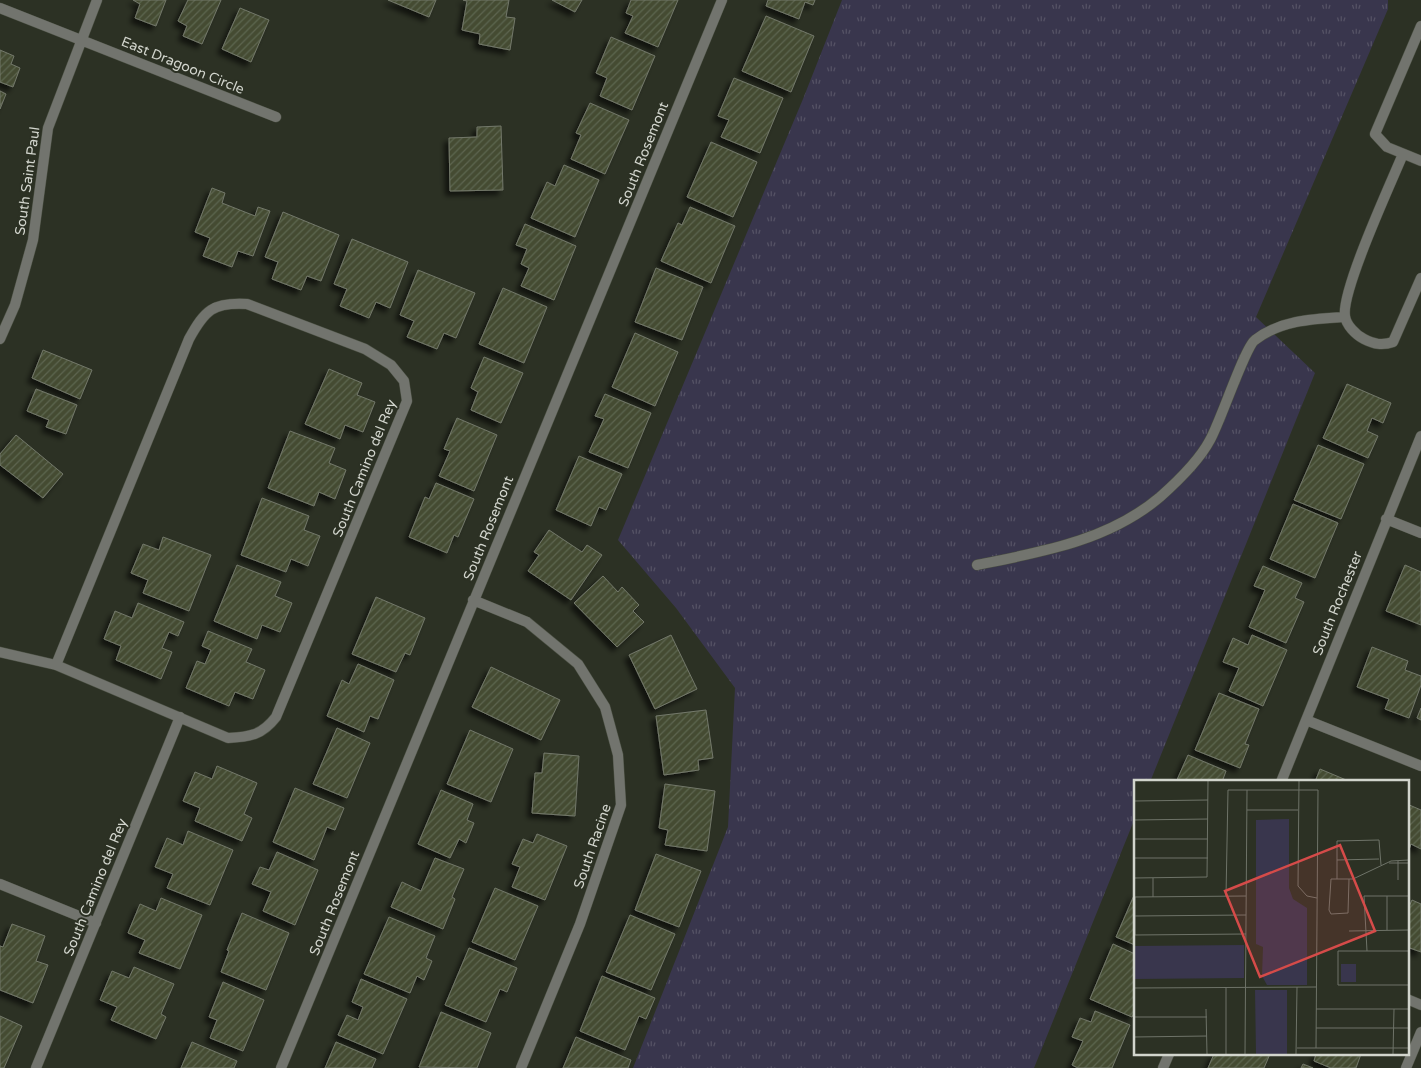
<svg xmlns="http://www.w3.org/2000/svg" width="1421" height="1068" viewBox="0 0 1421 1068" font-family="'Varela Round',sans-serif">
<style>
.grass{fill:url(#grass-tufts)}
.building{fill:url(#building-hatch);stroke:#73786a;filter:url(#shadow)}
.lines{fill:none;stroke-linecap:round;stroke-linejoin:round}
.service-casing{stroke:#4a4f42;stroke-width:11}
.minor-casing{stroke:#4a4f42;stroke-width:11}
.service{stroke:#72746e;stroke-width:10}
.minor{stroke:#72746e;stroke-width:10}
.labels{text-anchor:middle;stroke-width:4;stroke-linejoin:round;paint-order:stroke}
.street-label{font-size:14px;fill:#d2d5cd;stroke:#2c3124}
.inset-road{fill:none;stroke:#6e7368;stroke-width:1}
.view{fill:#d54b49;fill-opacity:0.15;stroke:#d54b49;stroke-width:2.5}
.inset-edge{fill:none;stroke:#d2d5cd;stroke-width:2.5}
</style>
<defs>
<pattern id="grass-tufts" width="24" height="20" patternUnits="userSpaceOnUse" patternTransform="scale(1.25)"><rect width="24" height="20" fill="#39364d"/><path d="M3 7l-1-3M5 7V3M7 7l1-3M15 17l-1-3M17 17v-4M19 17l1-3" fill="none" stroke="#555265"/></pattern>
<pattern id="building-hatch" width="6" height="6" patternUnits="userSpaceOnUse" patternTransform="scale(1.25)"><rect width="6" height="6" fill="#444c33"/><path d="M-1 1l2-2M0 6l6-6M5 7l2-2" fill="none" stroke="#5e654f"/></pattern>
<filter id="shadow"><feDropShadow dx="-4.5" dy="4.5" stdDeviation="2.5" flood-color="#0009"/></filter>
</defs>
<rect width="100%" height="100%" fill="#2c3124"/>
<path class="grass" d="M842,0h546v9l-132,308 59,56 -165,409h-15v36l-101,250h-401l95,-241 7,-139 -59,-80 -58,-68 185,-441z"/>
<path class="building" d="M133,0h33l-10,26 -21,-8 5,-14z
M188,0h33l-19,44 -19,-8 4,-10 -9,-5z
M388,0h48l-7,17z
M463,0h46l-3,17 9,1 -5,32 -31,-6 1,-10 -18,-4 5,-29z
M552,0h30l-7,12z
M631,0h47l-20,47 -33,-14 8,-17 -7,-3z
M768,0h47l-2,5 -8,-3 -6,17 -33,-13z
M240,8l29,12 -18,42 -29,-13z
M766,16l48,20 -23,56 -49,-21z
M611,37l44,19 -23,54 -32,-14 7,-18 -11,-5z
M0,50l14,6 -3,8 9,4 -7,19 -13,-5z
M734,78l49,20 -23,55 -39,-16 8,-17 -11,-4z
M0,91l6,3 -6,15z
M590,103l39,17 -24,54 -34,-15 10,-24 -5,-2z
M501,126l2,64 -53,1 -1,-53 28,-1v-10z
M711,142l46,20 -24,55 -46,-20z
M564,165l35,15 -24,57 -44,-19 16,-36 8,4z
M212,188l13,5 -3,10 33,13 3,-9 12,4 -17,45 -15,-5 -6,16 -29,-11 7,-18 -15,-6z
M690,207l45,19 -24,57 -50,-22 17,-38 4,2z
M283,212l56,23 -18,46 -14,-5 -6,14 -29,-11 6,-17 -13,-5z
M525,224l51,22 -22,54 -33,-14 8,-18 -8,-4 6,-15 -11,-4z
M352,239l56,23 -18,46 -14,-6 -7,16 -29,-12 7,-17 -13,-5z
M656,268l47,19 -21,53 -47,-18z
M418,270l57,23 -19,45 -12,-5 -7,16 -30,-12 7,-16 -14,-6z
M503,288l44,19 -23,56 -45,-19z
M635,333l43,19 -23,54 -43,-19z
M43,350l49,20 -12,29 -48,-21z
M484,357l39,16 -22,50 -30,-13 7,-18 -7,-4z
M329,369l33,14 -5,12 18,7 -12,30 -18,-7 -5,14 -35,-15z
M1347,384l44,19 -8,20 -11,-5 -5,13 11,5 -10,22 -45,-20z
M36,389l41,16 -11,29 -20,-7 3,-7 -22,-9z
M605,394l46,19 -23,55 -39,-16 15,-33 -9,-3z
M457,418l40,17 -23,56 -35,-15 11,-25 -6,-2z
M290,431l45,17 -6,15 17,7 -11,29 -16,-7 -5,14 -46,-18z
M16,435l47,39 -20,24 -43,-33v-11z
M1318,445l46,19 -23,55 -47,-19z
M579,456l43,18 -16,36 -7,-3 -8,19 -35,-16z
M436,483l38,16 -16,38 -4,-2 -7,18 -38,-16 16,-40 4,2z
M262,498l47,18 -5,14 16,6 -12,30 -17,-7 -5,13 -45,-17z
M1293,504l45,19 -23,55 -45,-19z
M549,530l33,22 5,-7 15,10 -31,45 -43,-29 11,-16 -5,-3z
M163,537l48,18 -22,56 -46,-18 5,-13 -17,-7 12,-29 16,6z
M237,565l44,17 -6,14 17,7 -12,29 -18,-7 -5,14 -43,-18z
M1405,565l16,7v53l-35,-14z
M1263,566l39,17 -7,15 9,4 -18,41 -37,-16 16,-37 -11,-4z
M603,576l15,16 4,-5 17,18 -6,6 11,11 -27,25 -43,-44z
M376,597l49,21 -15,37 -5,-2 -9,19 -44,-18z
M138,603l46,19 -6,14 -9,-4 -7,16 10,4 -11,27 -45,-19 5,-14 -17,-7 11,-28 17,7z
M208,631l44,18 -6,13 19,8 -12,29 -18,-7 -6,14 -43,-18 11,-27 8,3 6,-14 -9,-4z
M671,635l26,54 -42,20 -26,-54z
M1252,635l35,15 -24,56 -34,-15 10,-23 -16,-6 10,-24 15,7z
M1372,647l36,14 -3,9 16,6v9l-12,33 -24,-9 4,-10 -32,-12z
M358,664l36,16 -16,39 -8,-3 -6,16 -37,-16 15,-36 7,4z
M491,667l69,33 -19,40 -69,-33z
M1219,693l40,16 -14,35 4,1 -9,23 -45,-18z
M1421,708v12l-4,-2z
M706,710l7,48 -15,2 1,10 -35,5 -8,-59z
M337,728l33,15 -23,55 -34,-14z
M470,730l43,19 -22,53 -44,-18z
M544,753l35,3 -4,60 -43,-3 3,-40h7z
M1188,755l38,16 -4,11h-46z
M217,766l40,17 -13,31 8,4 -10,23 -47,-20 5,-13 -17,-7 12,-29 17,7z
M1320,769l31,13h-36z
M665,784l50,7 -8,60 -42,-6 3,-15 -9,-2z
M295,788l49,20 -9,22 -8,-3 -13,33 -41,-18z
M441,790l32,14 -6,16 7,3 -8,20 -7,-4 -9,19 -32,-14z
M1407,804l14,6v39l-10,-5 -3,8z
M188,831l45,19 -23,55 -43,-17 6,-14 -18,-7 12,-29 16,7z
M537,834l30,12 -22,54 -33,-13 8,-20 -8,-3 11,-25 10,4z
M277,852l41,18 -23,55 -32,-14 8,-19 -19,-8 8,-17 9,3z
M656,854l45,17 -22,56 -44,-17z
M435,858l29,11 -12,28 3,2 -12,30 -52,-22 11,-25 19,9z
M495,888l43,18 -23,54 -43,-18z
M1135,893v52l-19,-8z
M161,898l41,17 -22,54 -41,-16 6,-13 -17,-7 12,-29 16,7z
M1412,900l9,4v48l-14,-5v-36z
M242,913l47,20 -23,57 -45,-18 8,-21 -2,-1z
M630,915l45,19 -24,56 -45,-18z
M389,917l46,19 -9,22 6,3 -8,19 -7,-4 -7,17 -46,-19z
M12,924l33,12 -9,25 12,4 -15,38 -33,-13v-44l3,1z
M1113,944l22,10v57l-3,6 -42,-18z
M469,948l48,20 -10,24 -7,-3 -14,33 -41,-17z
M134,967l40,17 -13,30 5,3 -10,22 -45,-19 6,-13 -17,-7 12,-29 17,7z
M602,976l53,22 -9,21 -7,-3 -14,34 -45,-19z
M361,979l46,20 -24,55 -45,-19 9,-20 11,5 5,-13 -11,-5z
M223,982l41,18 -21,51 -33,-13 7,-18 -8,-3z
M1095,1011l35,14 -18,43h-34l-6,-3 11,-24 -11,-4 8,-19 11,4z
M441,1012l50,21 -14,35 -58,-1z
M0,1016l22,10 -18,42h-4z
M576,1037l55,23 -3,8h-65z
M192,1042l45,19 -3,7h-53z
M336,1042l40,17 -4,9h-47z
M1214,1054h56l-6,14h-56z
M1316,1054h45l-5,14h-25l-17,-7z
M1303,1064l10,4h-12z"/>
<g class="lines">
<g class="service-casing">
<path id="service" d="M1421,26l-46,108 12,13 34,14
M1403,154c-12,29 -62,137 -58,162 1,9 11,19 19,23 10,5 18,7 29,3l28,-64
M977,565c64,-13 131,-24 183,-68 18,-16 39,-36 50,-57 10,-17 35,-93 45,-100 26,-20 58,-21 90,-23"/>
</g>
<g class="minor-casing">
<path id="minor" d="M0,8l276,109
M0,339l15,-34 18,-65 15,-112 49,-128
M1386,519l35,14
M473,600l54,22 51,42 27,43 13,48 3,50 -41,119 -59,144
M0,652l56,13 172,73c22,-1 34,-3 48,-21l131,-316 -3,-20 -13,-16 -26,-16 -118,-45c-34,-2 -42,6 -58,35l-133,326
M1306,720l115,46
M1281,782l140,-346
M0,884l96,39
M1407,999l14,6
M36,1068l144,-351
M281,1068l441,-1068
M1163,1068l6,-14
M1406,1068l15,-36"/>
</g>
<use href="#service" class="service"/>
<use href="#minor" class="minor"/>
</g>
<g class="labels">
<g class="street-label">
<text transform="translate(183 65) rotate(22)" y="5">East Dragoon Circle</text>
<text transform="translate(643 154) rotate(-68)" y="5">South Rosemont</text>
<text transform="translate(27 181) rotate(-82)" y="5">South Saint Paul</text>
<text transform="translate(364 468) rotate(-68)" y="5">South Camino del Rey</text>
<text transform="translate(488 528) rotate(-68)" y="5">South Rosemont</text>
<text transform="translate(1337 603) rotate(-68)" y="5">South Rochester</text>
<text transform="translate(592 846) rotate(-71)" y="5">South Racine</text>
<text transform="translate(95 887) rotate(-68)" y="5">South Camino del Rey</text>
<text transform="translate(334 903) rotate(-68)" y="5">South Rosemont</text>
</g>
</g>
<g transform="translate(1134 780)">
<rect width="275" height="275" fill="#2c3124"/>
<path d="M155,39v69l4,11 14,9v77h-40l-5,-9 1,-29 -7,-3v-124zM110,165v33l-110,1v-33zM121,210h32v64h-31z" fill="#39364d"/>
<path d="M207,184h15v18h-15z" fill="#39364d"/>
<path class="inset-road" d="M165,1l-1,105 9,10 10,2M0,21l74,-1M113,30h51M0,40l74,-1M0,59h74M0,78h74M203,80l42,-1M264,81v19M255,83h20M0,98l73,-1 1,-96M19,98v19M203,99v-38l42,-1 2,25M215,99l-1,34 -17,1 -2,-4 2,-31h22l38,-18 18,-1M92,116l2,-106h90l-2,258M253,116v34M0,117l112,-1M1,117v38M275,117v32M0,136l112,-1M215,151l60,-1M0,155l112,-1M233,171l-3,-55h45M275,171h-71v34h71M0,208l182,-1M92,208v66M72,229l1,45M182,229h93M0,237h73M182,248h93M0,257l73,-1M163,268h112M111,274l2,-264M162,274l1,-67M259,274l1,-45"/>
<path class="view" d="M206,65l35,86 -115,46 -35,-86z"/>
<rect width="275" height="275" class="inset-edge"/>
</g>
</svg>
